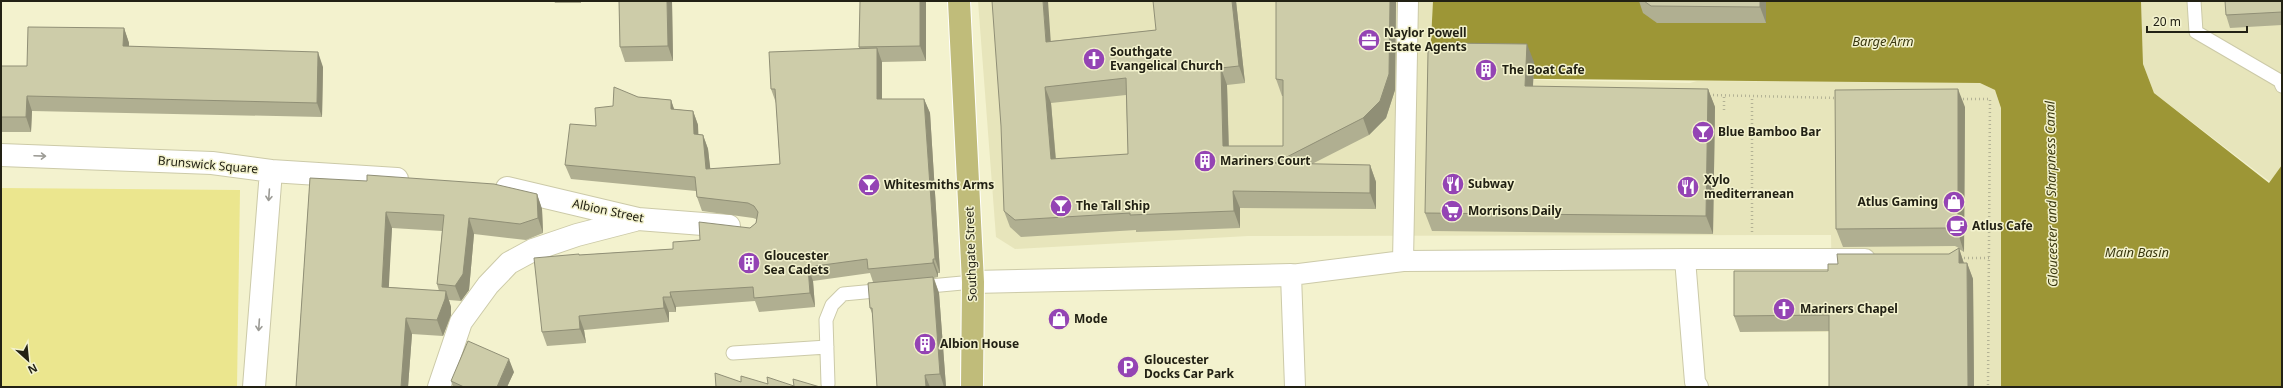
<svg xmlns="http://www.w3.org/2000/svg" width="2283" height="388" viewBox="0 0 2283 388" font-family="'Noto Sans',sans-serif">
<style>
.built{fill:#e7e5bb}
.green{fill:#ebe68e}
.water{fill:#9d9636}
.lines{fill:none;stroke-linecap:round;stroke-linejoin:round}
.service-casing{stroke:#cccaa8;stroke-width:15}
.pedestrian-casing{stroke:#cccaa8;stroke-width:22}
.minor-casing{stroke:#cccaa8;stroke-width:24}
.primary-casing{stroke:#fff;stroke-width:24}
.path{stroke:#b3b295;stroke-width:2.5;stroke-dasharray:1 3;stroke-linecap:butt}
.service{stroke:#fff;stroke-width:13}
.pedestrian{stroke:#fff;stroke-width:20}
.minor{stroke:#fff;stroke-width:22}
.primary{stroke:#c0bc7a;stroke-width:22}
.wall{fill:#b0af91;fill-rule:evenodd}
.shaded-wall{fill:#908f76}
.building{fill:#cdcca9;stroke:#908f76;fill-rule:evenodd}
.oneway{stroke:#9c9b95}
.labels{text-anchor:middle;stroke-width:3;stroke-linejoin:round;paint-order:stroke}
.poi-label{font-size:12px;font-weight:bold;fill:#222114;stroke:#f3f2ce;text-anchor:start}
.street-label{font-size:12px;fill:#222114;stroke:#f3f2ce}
.water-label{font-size:13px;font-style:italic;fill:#3b3910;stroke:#f3f2ce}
</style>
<rect width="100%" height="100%" fill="#f3f2ce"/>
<path class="built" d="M978,1h455l-4,77 261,5 7,-2 283,2 15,7 6,18v279h-169v-55h-92v-45h92l-1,-52 -583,1 -233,13 -19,-12z
M2141,1h141v190l-128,-98 -11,-29z"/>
<path class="green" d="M1,188l239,2 -3,197h-236z"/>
<path class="water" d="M1433,1h708l2,63 11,29 115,90 13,-18v222h-281v-279l-6,-18 -15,-7 -551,-5z"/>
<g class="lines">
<g class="service-casing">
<path id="service" d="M2194,1l2,31 84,49 2,5
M919,287l54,-5
M733,353l94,-6
M828,384l-2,-64 6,-15 11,-11 43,-4"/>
</g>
<g class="pedestrian-casing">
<path id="pedestrian" d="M1685,259h180
M1403,261l5,-260
M1295,387l-4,-112 112,-14 282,-2 10,123 3,5"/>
</g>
<g class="minor-casing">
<path id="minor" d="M1,155l211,8 59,8 -17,216
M271,171l126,8
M507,188l131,31 91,7
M973,282l318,-7
M439,387l22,-65 27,-37 21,-22 24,-13 44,-15 58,-15"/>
</g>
<g class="primary-casing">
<path id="primary" d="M959,1l14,281 -1,105"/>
</g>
<path class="path" d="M1709,95l129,3
M1959,99h31l-2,288
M1724,110v-14
M1752,232v-136
M1960,258h29"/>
<use href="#service" class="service"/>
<use href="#pedestrian" class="pedestrian"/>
<use href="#minor" class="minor"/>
<use href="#primary" class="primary"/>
</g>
<path class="wall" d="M554,1h27v2h-26z
M619,1h53l1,60 -48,1 -5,-15z
M926,1v60l-44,1v37h42l6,14 10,160h-2v4l-4,1 5,15 7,94h-69l-4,-71 -3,-8 3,-26 -3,-9 -57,8 2,26 -56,5 -4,-11 -79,6v5h-7v10l-85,8 2,13 -39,3 -5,-14 37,-78v1l94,-6 27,-9 50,-12 6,-5v-4l-3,-1 -51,-7 -5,-14 -1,-6 -125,-12 -6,-14 31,-39 17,-20 25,-9 33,3 3,9 19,2 5,14v9l5,1 5,14 2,20 70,-5 -4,-61 -5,-14 88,-41v-1z
M1236,1l9,82 -18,2 2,61h54v-50h-1l-6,-17v-78h120l-1,89 -9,28 -17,17 -57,29 58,1 6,17v27l-136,-1v20l-104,4v-2l-115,7 -11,-10 -6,-16 47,-170 105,-11zM1126,95l2,59 -72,5 -5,-56z
M1639,1h127v22h-109l-14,-10z
M2282,1v24l-52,3 -4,-13z
M124,28l5,15v3l194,21 -1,50 -290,-6 -1,21h-30v-66h26z
M1534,62l-1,25 175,2 7,18 -2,127 -281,-3 -7,-18z
M1965,107l-1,145 -5,-3 5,14h3l6,16 1,108h-145v-56l-89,1 -6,-16 94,-45 10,-7 111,-10 10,-6 -4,-2 -112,1 -7,-18z
M310,178l227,16 5,15 1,24 -17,7 -52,-6 -5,56 -8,11 -12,-1 2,7v8l-8,21 -31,-2 -4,53h-112zM392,228l50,3 -5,53 2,7 -51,-4z
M514,372l-7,15h-54l-2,-6z"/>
<path class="shaded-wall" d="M667,1h5l1,60 -5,-15z
M920,1h6v60l-6,-15z
M1043,1h5l4,58 -6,-17z
M1232,1h4l9,82 -6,-17z
M1390,1h6l-1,89 -9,28 -17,17 -6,-17z
M1760,1h6v22l-6,-16z
M124,28l5,15 -1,18 -5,-15z
M1527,44l7,18 -2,43 -7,-19z
M877,48l5,14v51l-5,-14z
M318,52l5,15 -1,50 -5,-14z
M1221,68l6,17 2,78 -6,-17z
M1045,87l6,16 6,73 -6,-17z
M1708,89l7,18 -2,127 -7,-18z
M1958,89l7,18 -1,145 -6,-19z
M27,96l5,15 -1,21 -5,-15z
M924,99l6,14 10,160 -5,-14z
M671,100l5,15 -5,-6z
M693,111l5,14 1,23 -5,-14z
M703,135l5,14 4,34 -6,-14z
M1370,165l6,17v27l-6,-16z
M1233,191l7,17v20l-6,-17z
M537,194l5,15 1,24 -5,-15z
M386,212l6,16 -4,75 -6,-16z
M469,218l5,16 -5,56 -8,11 -6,-15z
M1959,248l5,16 -5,-1z
M933,259l5,14v4l-5,-14z
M1967,263l6,16 1,108h-6z
M808,267l5,14 2,26 -5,-14z
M933,277l6,16 7,94h-2l-4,-13z
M446,291l5,16v8l-8,21 -6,-16z
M670,292l6,15v5l-5,-15z
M663,297l6,15v10l-5,-14z
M579,316l5,14 2,13 -6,-14z
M406,318l6,16 -4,53h-7z
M509,359l5,13 -7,15h-10z
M925,375l5,12h-4z"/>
<path class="building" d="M619,1h48l1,45 -48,1z
M860,1h60v45l-61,1z
M992,1h51l3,41 110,-12 -3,-29h79l7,65 -18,2 2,78h60v-66l-7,-1v-78h114l-1,73 -9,27 -17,17 -88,45 95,2v28l-137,-2 1,20 -104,4v-2l-115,7 -11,-9 -3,-85zM1126,78l2,76 -77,5 -6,-72z
M1644,1h116v6l-109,-1z
M2225,1h57v11l-56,3z
M28,27l96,1 -1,18 195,6 -1,51 -290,-7 -1,21h-25v-51h26z
M1443,43l84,1 -2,42 183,3 -2,127 -281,-3 3,-161 8,-6z
M877,48v51h47l11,160h-2v4l-65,6 -1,-10 -59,8 2,26 -56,5 -1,-11 -83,5 1,5h-8l1,11 -85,8 1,13 -38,3 -8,-74 45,-4v1l94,-6v-7l27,-2 -1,-18 51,6 6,-5 2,-11 -4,-6 -6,-3 -51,-6 -2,-20 -130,-12 5,-41 26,2 -1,-18 18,-2 1,-19 24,10 33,3v9l22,2 1,23 9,1 3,34 74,-5 -5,-75h-4l-2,-37z
M1958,89v144l-10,-5 -112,1 -1,-139z
M367,175l127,9 43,10 1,24 -18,6 -51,-6 -6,56 -8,12 -18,-2 7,-69 -58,-3 -4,75 64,4 -1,8 -8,21 -31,-2 -5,69h-105l14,-209 57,3z
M1959,248v15h8l1,124h-139v-72l-95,1v-45h94v-7h10l-1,-10h112z
M933,277l7,97 -15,1 1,12h-49l-5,-79h-2l-2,-25z
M468,341l41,18 -12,28h-33l-13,-6z
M715,373l26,9v-6l27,8 -1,-7 27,9 -1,-7 27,8h-104z"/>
<defs><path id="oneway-shaft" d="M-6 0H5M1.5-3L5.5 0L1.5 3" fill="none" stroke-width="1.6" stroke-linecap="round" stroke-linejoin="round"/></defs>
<g class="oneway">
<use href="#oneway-shaft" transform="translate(40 156) rotate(2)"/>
<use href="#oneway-shaft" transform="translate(269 195) rotate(94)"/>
<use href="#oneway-shaft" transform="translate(259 325) rotate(94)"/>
</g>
<defs>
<g id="office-disc" transform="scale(1.15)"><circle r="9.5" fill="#9444b4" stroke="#f3f2ce"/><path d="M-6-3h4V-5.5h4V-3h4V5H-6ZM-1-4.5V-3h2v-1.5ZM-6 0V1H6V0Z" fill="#fff"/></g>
<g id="church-disc" transform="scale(1.15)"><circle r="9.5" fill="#9444b4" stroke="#f3f2ce"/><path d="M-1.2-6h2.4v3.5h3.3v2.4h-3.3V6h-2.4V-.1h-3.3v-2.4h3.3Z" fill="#fff"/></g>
<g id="building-disc" transform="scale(1.15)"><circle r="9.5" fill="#9444b4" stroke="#f3f2ce"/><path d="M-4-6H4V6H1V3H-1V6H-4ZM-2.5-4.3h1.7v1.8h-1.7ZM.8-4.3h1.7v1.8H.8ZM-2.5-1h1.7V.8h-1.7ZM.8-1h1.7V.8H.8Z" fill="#fff"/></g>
<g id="bar-disc" transform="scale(1.15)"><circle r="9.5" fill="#9444b4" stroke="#f3f2ce"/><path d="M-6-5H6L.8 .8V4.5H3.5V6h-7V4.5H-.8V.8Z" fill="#fff"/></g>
<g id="restaurant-disc" transform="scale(1.15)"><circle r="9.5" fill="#9444b4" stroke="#f3f2ce"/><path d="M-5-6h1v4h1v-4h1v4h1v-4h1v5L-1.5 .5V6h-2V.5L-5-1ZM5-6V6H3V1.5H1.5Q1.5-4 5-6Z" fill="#fff"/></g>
<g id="shop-disc" transform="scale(1.15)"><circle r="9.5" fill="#9444b4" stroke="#f3f2ce"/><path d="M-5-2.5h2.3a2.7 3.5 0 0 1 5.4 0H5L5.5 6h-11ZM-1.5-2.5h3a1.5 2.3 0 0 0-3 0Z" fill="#fff"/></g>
<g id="supermarket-disc" transform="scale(1.15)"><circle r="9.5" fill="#9444b4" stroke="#f3f2ce"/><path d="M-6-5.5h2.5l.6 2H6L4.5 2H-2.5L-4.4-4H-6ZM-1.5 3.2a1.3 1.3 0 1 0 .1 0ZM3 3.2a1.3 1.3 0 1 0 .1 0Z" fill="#fff"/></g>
<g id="cafe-disc" transform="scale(1.15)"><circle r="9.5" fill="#9444b4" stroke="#f3f2ce"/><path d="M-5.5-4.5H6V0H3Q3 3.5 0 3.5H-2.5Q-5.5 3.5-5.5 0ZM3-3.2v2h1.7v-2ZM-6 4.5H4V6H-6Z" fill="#fff"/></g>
<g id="parking-disc" transform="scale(1.15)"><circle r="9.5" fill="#9444b4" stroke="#f3f2ce"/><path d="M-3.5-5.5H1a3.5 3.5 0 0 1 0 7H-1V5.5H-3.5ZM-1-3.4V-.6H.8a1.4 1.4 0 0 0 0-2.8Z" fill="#fff"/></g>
</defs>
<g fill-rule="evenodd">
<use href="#office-disc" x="1369" y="40"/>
<use href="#church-disc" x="1094" y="59"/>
<use href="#building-disc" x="1486" y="70"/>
<use href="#bar-disc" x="1703" y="132"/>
<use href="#building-disc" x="1205" y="161"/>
<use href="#restaurant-disc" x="1453" y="184"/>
<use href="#bar-disc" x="869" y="185"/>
<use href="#restaurant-disc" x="1688" y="187"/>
<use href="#shop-disc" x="1954" y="202"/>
<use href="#bar-disc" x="1061" y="206"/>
<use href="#supermarket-disc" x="1452" y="211"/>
<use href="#cafe-disc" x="1957" y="226"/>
<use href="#building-disc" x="749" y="263"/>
<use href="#church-disc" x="1784" y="309"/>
<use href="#shop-disc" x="1059" y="319"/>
<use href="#building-disc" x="925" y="344"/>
<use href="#parking-disc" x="1128" y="367"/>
</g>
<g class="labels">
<g class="poi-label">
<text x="1384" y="37">Naylor Powell<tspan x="1384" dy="14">Estate Agents</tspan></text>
<text x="1110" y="56">Southgate<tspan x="1110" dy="14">Evangelical Church</tspan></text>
<text x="1502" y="74">The Boat Cafe</text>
<text x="1718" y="136">Blue Bamboo Bar</text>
<text x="1220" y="165">Mariners Court</text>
<text x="1704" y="184">Xylo<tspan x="1704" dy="14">mediterranean</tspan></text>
<text x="1468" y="188">Subway</text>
<text x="884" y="189">Whitesmiths Arms</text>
<text x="1938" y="206" text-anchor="end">Atlus Gaming</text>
<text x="1076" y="210">The Tall Ship</text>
<text x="1468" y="215">Morrisons Daily</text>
<text x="1972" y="230">Atlus Cafe</text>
<text x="764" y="260">Gloucester<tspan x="764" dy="14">Sea Cadets</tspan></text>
<text x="1800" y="313">Mariners Chapel</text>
<text x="1074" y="323">Mode</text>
<text x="940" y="348">Albion House</text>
<text x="1144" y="364">Gloucester<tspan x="1144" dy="14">Docks Car Park</tspan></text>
</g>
<g class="street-label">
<text transform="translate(208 165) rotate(5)" y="4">Brunswick Square</text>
<text transform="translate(608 211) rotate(12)" y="4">Albion Street</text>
<text transform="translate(971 254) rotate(-92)" y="4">Southgate Street</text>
</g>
<g class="water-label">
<text x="1883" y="46">Barge Arm</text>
<text transform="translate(2051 194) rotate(-91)" y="5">Gloucester and Sharpness Canal</text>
<text x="2137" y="257">Main Basin</text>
</g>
</g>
<rect width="2283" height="388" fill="none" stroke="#222114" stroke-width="4"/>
<g transform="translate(28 360) rotate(153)" stroke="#f3f2ce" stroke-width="3" paint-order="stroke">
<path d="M0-3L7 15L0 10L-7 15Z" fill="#222114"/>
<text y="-6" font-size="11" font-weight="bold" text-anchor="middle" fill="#222114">N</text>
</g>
<path d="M2147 26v6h100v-6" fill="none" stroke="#222114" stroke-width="2"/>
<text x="2153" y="26" font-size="12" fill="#222114" stroke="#f3f2ce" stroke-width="3" paint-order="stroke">20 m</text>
</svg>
